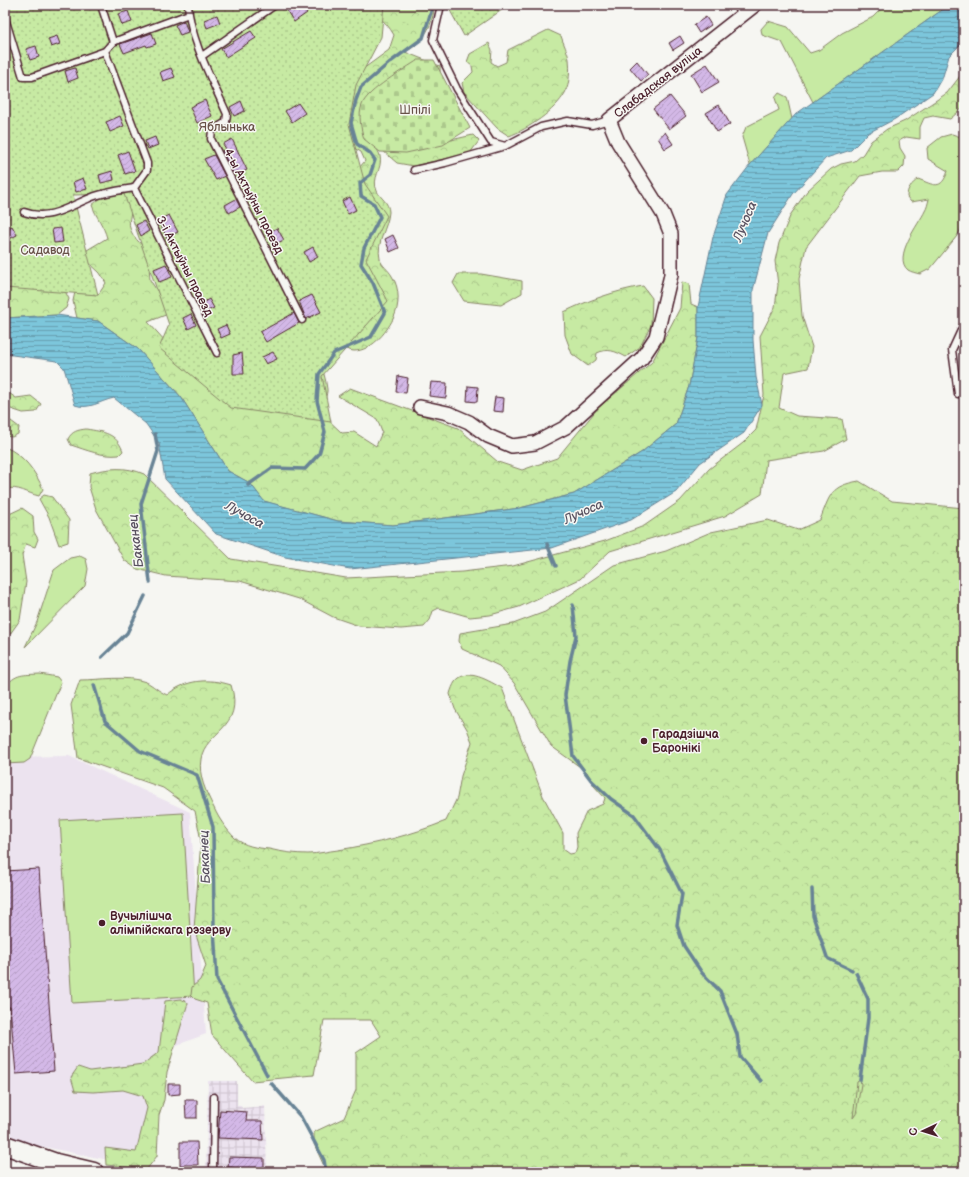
<svg xmlns="http://www.w3.org/2000/svg" width="969" height="1177" viewBox="0 0 969 1177" font-family="'Balsamiq Sans',sans-serif">
<style>
.built{fill:#ece3ef}
.industrial{fill:url(#industrial-grid)}
.green{fill:#c7eaa3;stroke:#888467}
.forest{fill:url(#forest-crowns);stroke:#888467}
.wetland{fill:url(#wetland-marsh);stroke:#888467}
.cemetery{fill:url(#cemetery-stones);stroke:#888467}
.garden{fill:url(#garden-dots);stroke:#888467}
.water{fill:url(#water-rules);stroke:#678395}
.lines{fill:none;stroke-linecap:round;stroke-linejoin:round}
.stream{stroke:#678395;stroke-width:3.5}
.building{fill:url(#building-hatch);stroke:#4a1f2b}
.lane-casing{stroke:#4a1f2b;stroke-width:9}
.street-casing{stroke:#4a1f2b;stroke-width:16}
.secondary-casing{stroke:#4a1f2b;stroke-width:21}
.lane{stroke:#f6f6f2;stroke-width:6}
.street{stroke:#f6f6f2;stroke-width:13}
.secondary{stroke:#f6f6f2;stroke-width:18}
.poi-dot{fill:#4a1f2b;stroke:#f6f6f2;stroke-width:1.5}
.labels{text-anchor:middle;stroke-width:3;stroke-linejoin:round;paint-order:stroke}
.street-label{font-size:12px;fill:#4a1f2b;stroke:#f6f6f2}
.park-label{font-size:12px;fill:#695249;stroke:#f6f6f2}
.poi-label{font-size:12px;font-weight:bold;fill:#4a1f2b;stroke:#f6f6f2;text-anchor:start}
.water-label{font-size:13px;font-style:italic;fill:#595160;stroke:#f6f6f2}
</style>
<defs>
<pattern id="industrial-grid" width="8" height="8" patternUnits="userSpaceOnUse"><rect width="8" height="8" fill="#ece3ef"/><path d="M0 4h8M4 0v8" fill="none" stroke="#ccc2cd"/></pattern>
<pattern id="forest-crowns" width="20" height="18" patternUnits="userSpaceOnUse"><rect width="20" height="18" fill="#c7eaa3"/><path d="M2 6a3 3 0 1 1 6 0M12 15a3 3 0 1 1 6 0" fill="none" stroke="#acc88c"/></pattern>
<pattern id="wetland-marsh" width="20" height="14" patternUnits="userSpaceOnUse"><rect width="20" height="14" fill="#c7eaa3"/><path d="M1 5h8M5 5V1M11 12h8M15 12V8" fill="none" stroke="#acc88c"/></pattern>
<pattern id="cemetery-stones" width="16" height="16" patternUnits="userSpaceOnUse"><rect width="16" height="16" fill="#c7eaa3"/><path d="M2 7V4a2 2 0 0 1 4 0v3zM10 15v-3a2 2 0 0 1 4 0v3z" fill="#acc88c"/></pattern>
<pattern id="garden-dots" width="8" height="8" patternUnits="userSpaceOnUse"><rect width="8" height="8" fill="#c7eaa3"/><path d="M2 2h.1M6 6h.1" fill="none" stroke="#acc88c" stroke-width="1.8" stroke-linecap="round"/></pattern>
<pattern id="water-rules" width="6" height="5" patternUnits="userSpaceOnUse"><rect width="6" height="5" fill="#7bc6db"/><path d="M0 2.5h6" fill="none" stroke="#67a0b2"/></pattern>
<pattern id="building-hatch" width="6" height="6" patternUnits="userSpaceOnUse"><rect width="6" height="6" fill="#d3b8e7"/><path d="M-1 1l2-2M0 6l6-6M5 7l2-2" fill="none" stroke="#b79ec6"/></pattern>
</defs>
<rect width="100%" height="100%" fill="#f6f6f2"/>
<filter id="ink" filterUnits="userSpaceOnUse"><feTurbulence type="fractalNoise" baseFrequency=".025" numOctaves="2"/><feDisplacementMap in="SourceGraphic" scale="8" xChannelSelector="R" yChannelSelector="G"/><feConvolveMatrix kernelMatrix="1 2 1 2 8 2 1 2 1" color-interpolation-filters="sRGB"/></filter>
<g filter="url(#ink)">
<path class="built" d="M69,756l121,56 16,222 -50,19 -13,114 -138,-28v-382z"/>
<path class="industrial" d="M208,1081h29v24l4,1 1,2 23,-2 2,66h-61z"/>
<path class="green" d="M885,5h64l-136,97 -31,-60 -20,-7 -1,-6 7,-8 20,6 22,26 9,-3 23,-17 31,-16z
M779,93l8,4 5,22 -42,46 -8,-28 4,-10 33,-17 -4,-12z
M952,134l12,4v86l-7,12 -27,33 -10,5c-4,-1 -9,-2 -12,-4 -16,-13 11,-46 17,-59 2,-3 3,-8 4,-12l-18,3 -4,-5c0,-9 4,-12 11,-18 16,6 23,12 30,-8l-20,-12 -1,-11 14,-11z
M5,447c19,8 30,24 38,42l-4,7c-13,-3 -20,-10 -34,-7z
M80,556l6,3 2,10 -3,17 -60,61 12,-25 17,-52 16,-12z
M40,674l17,3 4,5 -31,77 -6,4 -19,1v-77c11,-14 18,-12 35,-13z
M183,813l11,183 -122,7 -12,-183z"/>
<path class="forest" d="M357,5h77c0,19 -11,39 -29,47l35,14 2,76 31,-7 6,6 -9,12 -56,13 -17,-3 -28,-24c3,5 10,11 11,17 3,13 -9,22 -3,35 3,7 12,11 12,21 -1,16 -13,29 -9,47 1,6 9,11 12,17 8,12 8,30 1,43 -7,14 -22,32 -39,32 -4,0 -8,-3 -12,-2 -6,0 -15,7 -21,11 1,9 5,19 6,29 1,4 -5,18 -5,25l20,19 12,-1 22,14 6,-14 -5,-13 -39,-23 12,-8 108,40 40,34 24,8 35,-12 41,-50 54,-46 28,-54 2,-26 7,2 2,20 7,3v31l-9,48 -13,38 -34,28 -68,42 -54,14 -127,17 -55,-4 -75,-20 -13,-18 -22,-12 -47,-74 -43,-48 -40,-28 -21,-3 -4,-17 2,-9 23,3 8,-12 -6,-10 -16,-15 3,-8 20,-12c-3,-12 -11,-21 -15,-33l14,-11 24,-1 4,10c-9,25 -5,30 14,48l2,29 15,23 3,11 -20,8 18,20 205,-49 -19,-117 13,-15 -4,-9 -14,-8 -8,-27 24,-48 26,-19 5,-15c-9,-16 -21,-23 -37,-30z
M548,30l13,6c2,7 7,16 8,23 1,10 1,25 -4,34 -10,18 -37,36 -56,43l-12,-8 -33,-36 -2,-9 11,-11 -1,-6 -5,-4 3,-8 19,-11 3,7 -1,12 6,4 9,-4 2,-12z
M964,71v36l-14,12 -17,-3 -9,2 -4,9v12l-14,-2 -7,4 1,7 5,8 -1,10 -6,6h-16l-22,4 -54,71 -7,32 3,37 10,31 -4,21 -24,5 -5,35 18,8 45,3 4,20 -22,12 -58,9 -4,34 -37,22 -115,35 -30,28 -61,28 -29,8 -20,2 -31,-9 -6,3 -3,9 -6,7 -23,2 -42,-3 -26,-9 -34,-18 -59,-18 -74,-5 -29,-7 -13,-9 -28,-51 -7,-22 1,-14c18,-5 36,-7 54,1l87,85 115,19 116,-6 51,-6 92,-25 39,-15 36,-25 29,-32 34,-26 13,-13 8,-35 -4,-59 15,-29 3,-22 -3,-24 4,-18 12,-29 16,-23 24,-22 10,-5 14,-3 8,-7 8,-13 16,-12 18,-8 42,-28z
M5,264l56,19 8,16 -3,9 -9,7 -52,3z
M458,274h23l41,7v12l-21,12 -37,-4 -11,-18z
M643,286l9,12 -1,27 -11,22 -14,10c-11,-6 -18,-9 -29,-4l-1,7 -8,6 -16,-12 -7,-19 -1,-23c22,-11 54,-22 79,-26z
M5,383l1,8 10,7 15,-2 10,8 -5,8 -13,1 -18,-6z
M5,420l6,1 8,6 -1,7 -6,3 -7,-1z
M86,429c18,3 30,4 37,22l-4,4c-16,2 -33,-5 -48,-10l-3,-6c4,-8 10,-9 18,-10z
M859,481l33,20 72,7v664h-643l3,-6 -10,-22v-12l30,-14 12,-28v-37l25,-17 -10,-16h-47l-10,55 -62,6 -40,-46 -5,-32 -12,-4 -4,-4 1,-8 8,-7 6,-14 -12,-37 7,-88 -6,-30 -32,-23 -85,-30 -7,-53 9,-25c20,0 47,-5 66,2 7,3 12,9 21,13 19,-16 42,-17 64,-10 14,44 -26,46 -30,74 -3,17 5,33 13,49 5,11 12,21 21,30 9,8 22,10 34,11 12,3 26,5 39,5 10,0 20,-3 30,-4 38,-6 73,-15 108,-29l11,-23 4,-22 11,-34 -5,-13 -12,-20 -5,-15c1,-4 3,-9 5,-12 12,-16 35,0 47,6l41,108 20,37v16l7,5 5,-1 2,-6 -1,-14 11,-22 16,-7 2,-6 -11,-12 -7,-14 -36,-26 -37,-63 -15,-17 -37,-17 -3,-8 1,-8 53,-9 32,-12 69,-47 52,-14 45,-19 57,-12 30,10 22,-10c10,-25 10,-34 39,-39z
M44,495l8,2 17,23 -1,22 -9,3 -10,-28 -10,-18z
M22,508l11,8 1,16 4,7 -3,8 -9,-3 -4,11 4,27 -6,38 -15,21v-125z
M181,999l7,4 -21,69 -3,28 -5,15 -2,41 -10,13 -41,-4 -1,-17 31,4 11,-44 -4,-12 -20,-6 -30,2 -18,-1 -4,-14 7,-10 12,4 53,-7 16,-12 6,-51z"/>
<path class="wetland" d="M860,1080l1,4 -5,30 -3,4 4,-36z"/>
<path class="cemetery" d="M418,60h16l36,68 -27,17 -37,8 -26,-1 -16,-13c-3,-10 -6,-24 -2,-34 5,-15 43,-36 56,-45z"/>
<path class="garden" d="M5,5h379l-3,32 -25,48 -7,39 16,60 22,32 -21,43 22,42 -66,75 9,46 -100,-14 -72,-60 10,-23 -45,-131 -51,1 25,100 -93,-7z
M447,5h62l-45,31z"/>
<path class="water" d="M949,5h15v36l-15,15 -6,20 -10,17 -38,26 -27,14 -17,17 -25,8 -33,36 -25,39 -15,57v50l3,37 6,28 -18,28 -44,30 -24,29 -45,28 -79,28 -202,21 -65,-12 -69,-23 -51,-55 -6,-36 -13,-19 -32,-26c-14,3 -25,12 -39,7l-11,-37 -7,-7 -52,-7v-36l52,-3 41,6 40,28 43,48 47,74 22,12 14,18 74,20 55,4 127,-17 54,-14 68,-42 34,-28 13,-38 9,-48v-31l15,-70 14,-42 23,-30 46,-51z"/>
<g class="lines">
<path class="stream" d="M248,485l24,-17 33,1 14,-15 6,-22 -8,-31 2,-27 15,-21 37,-16 14,-24 -12,-30 -12,-19 3,-16 16,-31 -6,-13 -13,-8 -1,-13 10,-8 5,-15 -5,-7 -13,-9 -6,-21 5,-23 5,-13 28,-24 34,-25 10,-33
M547,544l9,22
M150,582l-9,-78 17,-53 -3,-17
M573,605l3,31 -6,25 -5,34 8,61 18,24 20,19 23,16 26,35 22,44 -5,31 7,21 18,27 18,18 17,43 3,23 21,24
M102,657l25,-24 18,-37
M94,685l11,36 35,30 57,24 16,52 1,101 3,52 50,95
M812,889l1,27 14,41
M829,959l23,11
M856,973l12,26v19l-8,62
M271,1083l30,34 23,43 2,12"/>
</g>
<path class="building" d="M283,5h19l5,8 -13,9z
M128,11l4,11 -10,3 -4,-11z
M217,15l3,8 -13,5 -3,-8z
M706,17l5,8 -12,8 -5,-8z
M184,21l4,11 -8,3 -5,-10z
M251,31l5,7 -30,19 -5,-8z
M152,33l4,11 -9,3 -1,-2 -22,8 -4,-9z
M57,36l3,8 -9,3 -3,-8z
M680,36l4,7 -11,7 -4,-7z
M36,46l3,11 -9,3 -4,-11z
M637,61l11,14 -7,6 -11,-13z
M707,64l12,18 -17,10 -11,-18z
M75,68l3,10 -10,4 -3,-11z
M171,68l4,9 -12,4 -3,-9z
M670,96l16,20 -17,13 -16,-20z
M205,100l7,16 -15,7 -7,-16z
M241,101l4,10 -11,5 -4,-9z
M298,103l7,10 -13,9 -7,-11z
M719,105l11,19 -13,8 -11,-19z
M120,116l4,10 -14,6 -4,-10z
M665,132l8,12 -8,5 -7,-11z
M155,137l3,8 -10,4 -3,-8z
M232,139l15,31 -8,4 -2,-3 -4,2 -11,-22 4,-2 -3,-5z
M128,151l7,20 -10,3 -7,-19z
M214,155l11,21 -9,4 -12,-21z
M112,171l2,9 -13,3 -2,-8z
M83,178l4,11 -11,3 -3,-10z
M350,197l6,13 -8,4 -6,-13z
M236,199l4,8 -11,6 -4,-8z
M169,215l9,17 -11,6 -9,-18z
M144,221l5,10 -8,5 -5,-11z
M12,226l5,9 -8,4 -4,-9z
M61,228l2,14 -9,1 -2,-14z
M277,228l7,12 -9,4 -6,-12z
M393,235l6,13 -9,4 -5,-13z
M313,247l5,10 -9,5 -5,-10z
M166,264l6,13 -13,5 -5,-13z
M312,295l9,17 -15,7 -7,-18z
M209,299l5,9 -9,4 -4,-8z
M294,313l5,10 -33,19 -6,-10z
M191,314l5,11 -8,4 -5,-11z
M226,325l4,9 -9,4 -4,-9z
M273,352l4,7 -11,5 -4,-7z
M242,353l2,21h-11v-19z
M398,376l10,2 -2,15 -10,-1z
M431,382l16,1 -1,15 -17,-2z
M468,386l10,1 -1,15 -10,-1z
M495,397l9,1 -1,14 -10,-1z
M39,869l15,202 -38,3 -6,-67h-5v-23h4l-4,-52v-61z
M168,1084h12v10l-12,1z
M185,1100h12v18h-11z
M220,1110l27,2 -1,9h16l1,19 -45,-2z
M180,1142h17l1,23h-18z
M229,1157l35,1v14h-30v-4l-6,-1z"/>
<g class="lines">
<g class="lane-casing">
<path id="lane" d="M101,5l12,37
M188,5c2,34 25,77 39,109l-1,8 -14,9 -1,8 91,181
M441,5l-8,35 24,49 34,53 14,4
M5,18l18,59h9l73,-26 8,-9 76,-28
M105,51l42,112v7l-13,18 83,165
M202,56l73,-51
M414,170l31,-7 60,-17 36,-19 27,-6 24,4 17,-5
M24,212c27,10 46,-7 71,-16 12,-4 27,-6 39,-8
M958,394l-6,-44 12,-26
M213,1172l1,-75"/>
</g>
<g class="street-casing">
<path id="street" d="M420,407l28,6 21,9 19,14 24,10 23,-3 31,-16 76,-69 14,-21 15,-62v-41l-8,-20 -45,-72 -9,-22 146,-115"/>
</g>
<g class="secondary-casing">
<path id="secondary" d="M5,1145l51,18 38,9"/>
</g>
<use href="#lane" class="lane"/>
<use href="#street" class="street"/>
<use href="#secondary" class="secondary"/>
</g>
</g>
<g class="poi-dot">
<circle cx="644" cy="741" r="4"/>
<circle cx="102" cy="923" r="4"/>
</g>
<g class="labels">
<g class="street-label">
<text transform="translate(658 82) rotate(-38)" y="4">Слабадская вуліца</text>
<text transform="translate(254 201) rotate(63)" y="4">4-ы Актыўны праезд</text>
<text transform="translate(185 266) rotate(63)" y="4">3-і Актыўны праезд</text>
</g>
<g class="park-label">
<text x="415" y="114">Шпілі</text>
<text x="227" y="131">Яблынька</text>
<text x="45" y="254">Садавод</text>
</g>
<g class="poi-label">
<text x="652" y="738">Гарадзішча<tspan x="652" dy="14">Баронікі</tspan></text>
<text x="110" y="920">Вучылішча<tspan x="110" dy="14">алімпійскага рэзерву</tspan></text>
</g>
<g class="water-label">
<text transform="translate(744 221) rotate(-67)" y="5">Лучоса</text>
<text transform="translate(583 511) rotate(-24)" y="5">Лучоса</text>
<text transform="translate(245 514) rotate(29)" y="5">Лучоса</text>
<text transform="translate(135 541) rotate(-97)" y="5">Баканец</text>
<text transform="translate(204 857) rotate(-92)" y="5">Баканец</text>
</g>
</g>
<rect width="969" height="1177" fill="none" stroke="#f6f6f2" stroke-width="20"/>
<rect x="10" y="10" width="949" height="1157" fill="none" stroke="#4a1f2b" stroke-width="1.5" filter="url(#ink)"/>
<g transform="translate(923 1131) rotate(266)" stroke="#f6f6f2" stroke-width="3" paint-order="stroke">
<path d="M0-3L7 15L0 10L-7 15Z" fill="#4a1f2b"/>
<text y="-6" font-size="11" font-weight="bold" text-anchor="middle" fill="#4a1f2b">С</text>
</g>
</svg>
